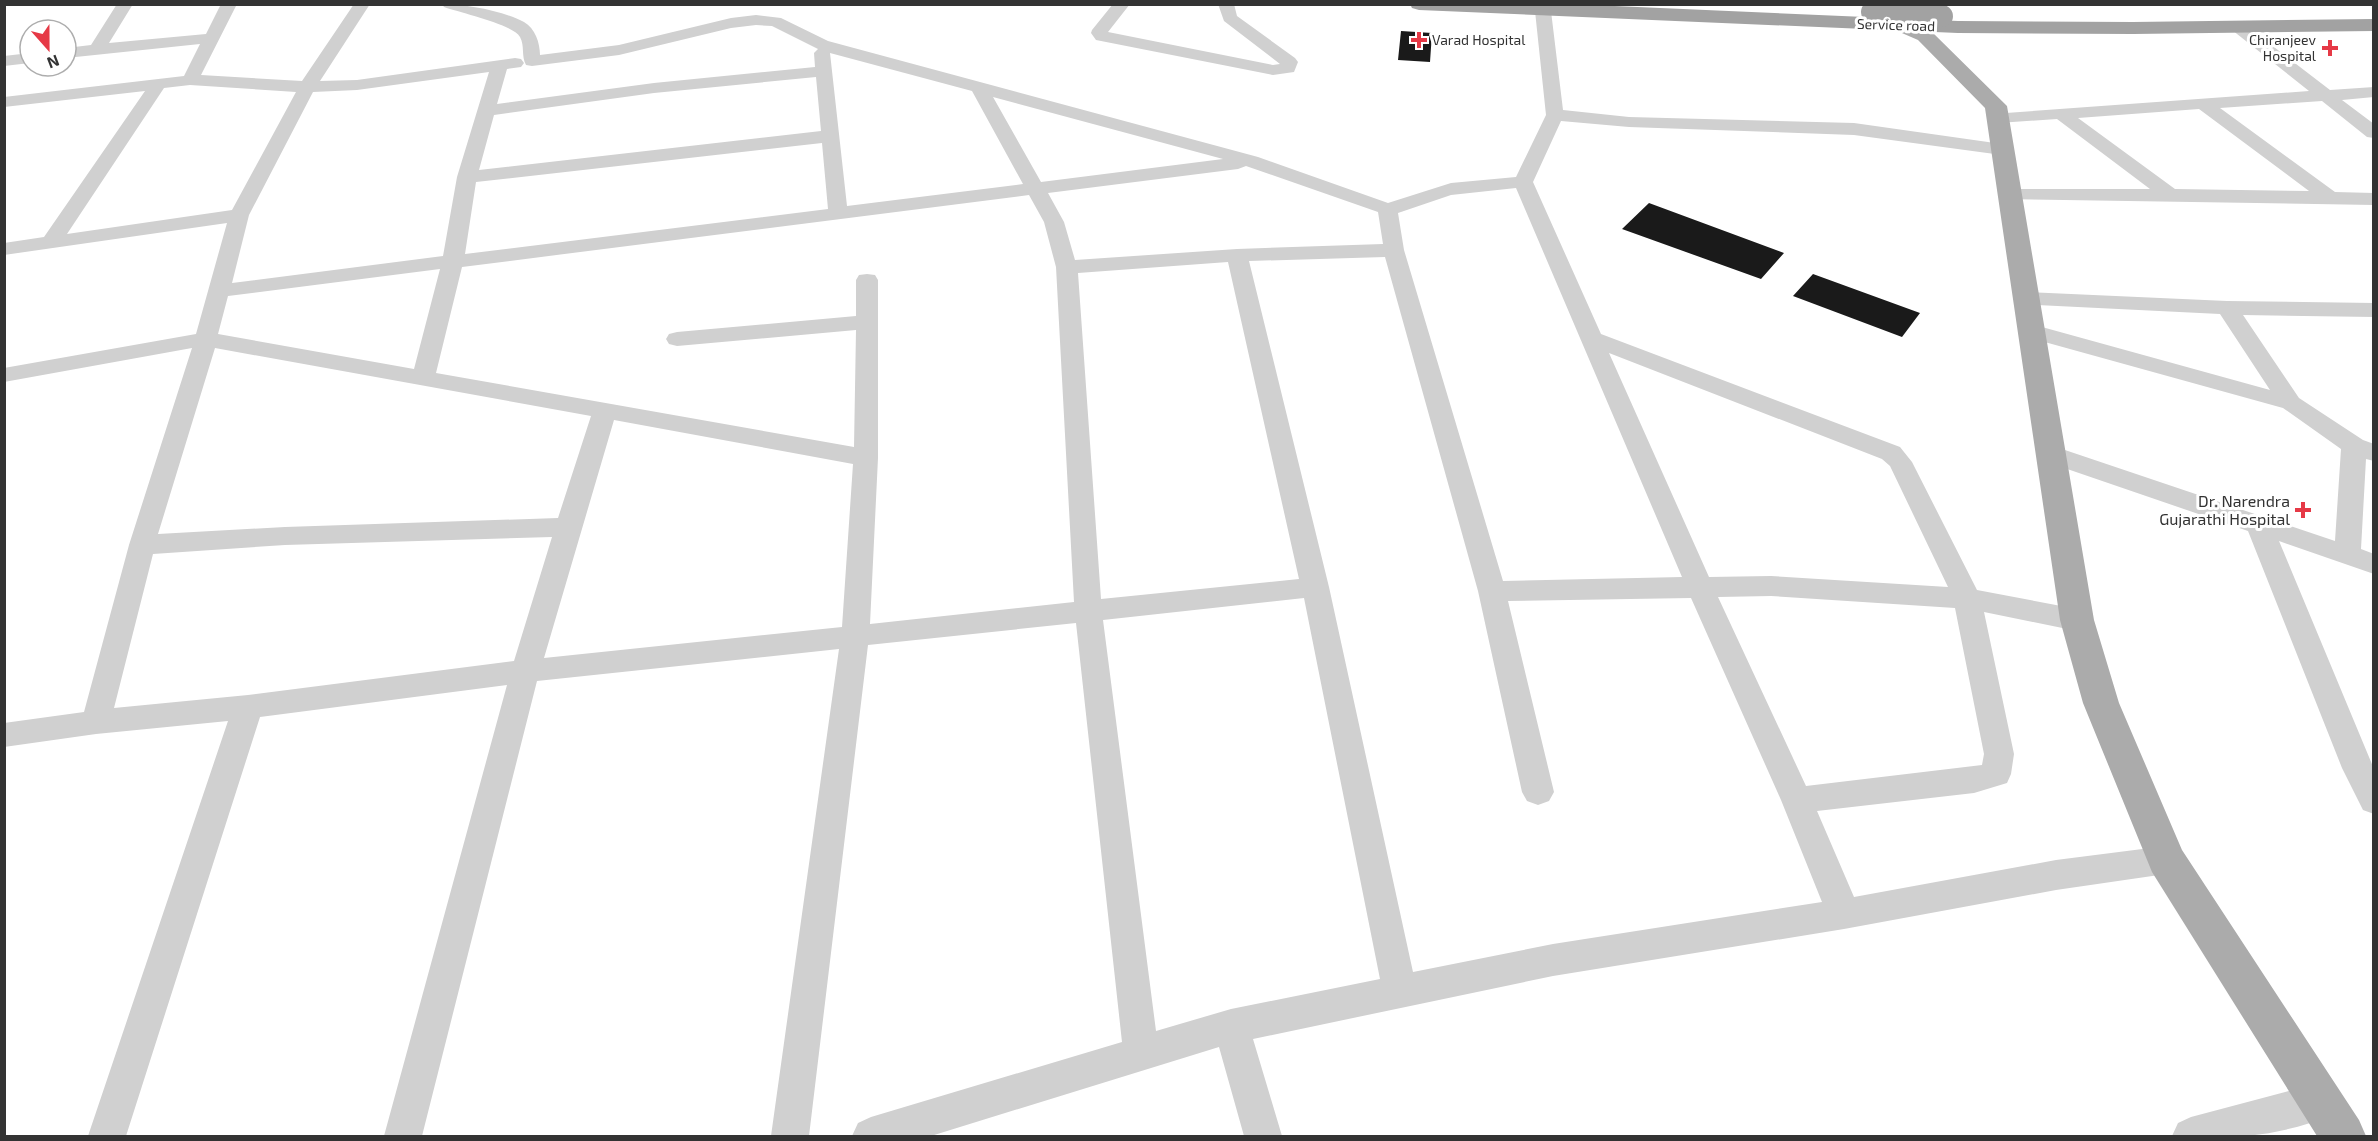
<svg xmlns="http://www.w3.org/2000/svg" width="2378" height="1141" viewBox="0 0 2378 1141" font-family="'Exo 2',sans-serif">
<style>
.building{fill:#1a1a1a}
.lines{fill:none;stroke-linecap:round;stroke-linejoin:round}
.minor{fill:#d0d0d0;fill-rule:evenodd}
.primary{fill:#ababab;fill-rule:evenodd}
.trunk{fill:#a2a2a2;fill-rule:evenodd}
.trunk-bridge{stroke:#a2a2a2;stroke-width:22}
.poi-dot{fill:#e63946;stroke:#fff;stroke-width:2}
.labels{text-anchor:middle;stroke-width:6;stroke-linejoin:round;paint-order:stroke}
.far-street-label{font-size:14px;fill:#333;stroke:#fff}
.far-poi-label{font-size:14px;fill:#333;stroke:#fff;text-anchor:start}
.poi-label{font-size:16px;fill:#333;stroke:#fff;text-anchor:end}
</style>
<rect width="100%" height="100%" fill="#fff"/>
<path class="building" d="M1401,31l31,2 -2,29 -32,-2z
M1649,203l135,50 -23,26 -139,-50z
M1813,274l107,39 -18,24 -109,-41z"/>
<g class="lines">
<path class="minor" d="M117,4h16l-24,39 97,-9 15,-30h16l-36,71 101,6 52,-77h16l-50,77 37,-1 158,-22 6,1 3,4 -3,4 -14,2 -10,35 157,-21 161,-16 -1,-14 4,-4 -46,-23 -16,-1 -25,3 -112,27 -87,11 -6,-1c-5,-9 -1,-19 -6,-28 -8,-13 -59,-24 -76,-30l-2,-3c23,0 62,7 82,18 11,6 16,21 16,33l79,-10 112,-27 25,-3 25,3 47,23 430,116 130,46 63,-20 65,-6 30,-62 -11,-104 8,-5 8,5 12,99 66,7 225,6 155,22 2,4 -2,4 -7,2 -148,-20 -225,-8 -68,-6 -28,61 68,152 299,113 12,15 65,128 100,19 10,4 4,7 -4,7 -10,4 -93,-19 30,142 -3,20 -4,9 -33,10 -157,18 37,86 202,-37 110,-14 12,4 4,10 -4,10 -12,4 -110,16 -212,39 -291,47 -300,63 29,97h-38l-25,-89 -288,89h-79l6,-13 13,-6 251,-75 -46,-419 -208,22 -59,491h-38l68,-487 -302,32 -115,455h-38l123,-451 -247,32 -134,419h-38l140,-415 -132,13 -92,13v-24l80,-11 45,-167 63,-197 -188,34v-14l192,-34 31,-111 -223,32v-12l40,-6 101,-146 -141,16v-10l180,-21 16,-32 -134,14v-10l25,-3zM830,53l142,38 51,93 -176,22zM489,72l-32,105 -14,79 -211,27 17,-68 64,-123 44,-2zM816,77l5,54 -342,39 15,-55 160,-22zM190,85l106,7 -64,118 -165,24 97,-146zM993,97l230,62 -182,23zM822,143l6,66 -363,45 11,-72zM1246,166l132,46 5,32 -146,5 -162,11 -11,-38 -16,-29 190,-24zM1516,188l166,389 -179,4 -99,-331 -6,-37 53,-18zM1029,195l15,27 12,45 18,335 -204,22 8,-166v-178l-3,-5 -8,-1 -8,1 -3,5v36l-179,16 -8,2 -3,5 3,5 8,2 179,-16 -2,117 -418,-74 26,-106zM1385,257l93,334 44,201 5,9 11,4 11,-4 5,-9 -46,-191 183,-3 90,202 41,102 -269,42 -140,28 -84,-385 -80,-326zM1228,262l71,317 -198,20 -23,-326zM440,269l-26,100 -196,-35 10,-38zM215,348l376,68 -33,102 -273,9 -127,7zM1609,353l273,106 8,7 58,121 -177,-11 -62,1zM614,420l239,44 -11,163 -298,31zM552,537l-38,124 -266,34 -134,13 39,-154 132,-9zM1771,596l184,12 29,146 -2,11 -176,21 -88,-189zM1304,598l76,381 -149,30 -75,22 -53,-411z
M1113,4h17l-22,28 165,33 7,-1 -56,-43 -6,-17h16l3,12 58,42 3,4 -4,10 -21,3 -177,-35 -5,-7 1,-3z
M2238,22l6,2 86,66 44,-3v10l-32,3 32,24v14l-7,-1 -45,-36 -102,7 115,84 39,1v12l-371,-6 -3,-4 3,-4 7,-2h140l-93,-70 -59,4 -6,-1 -3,-4 3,-4 317,-23 -77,-61 -2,-3 2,-3zM2199,109l110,82 -134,-2 -97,-71z
M30,53v10l-26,3v-10z
M2026,292l201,9 147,2v14l-131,-2 56,83 64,42 11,4v17l-8,-2 -5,90 13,5v20l-95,-33 95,228v45l-11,-4 -21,-42 -94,-237 -207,-71 -3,-6 3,-6 9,-2 9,2 276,93 6,-92 -58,-41 -260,-72 -3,-5 3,-5 8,-2 239,66 -50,-76 -202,-10 -3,-5 3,-5z
M2319,1083l13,6 6,13 -6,13c-50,21 -107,26 -160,21l6,-13 13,-6z"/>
<path class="primary" d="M1880,4h19l11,18 22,10 75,74 87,514 25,83 63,147 177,270 7,16h-49l-165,-264 -69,-169 -23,-83 -75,-512 -67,-68 -23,-10z"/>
<path class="trunk" d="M1410,4h159l389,17 175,1 241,-3v12l-241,3 -175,-1 -539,-23 -7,-2z"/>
<path class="trunk-bridge" d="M1872,12l70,4"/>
</g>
<g class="poi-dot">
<path d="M1416 31h6v6h6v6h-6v6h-6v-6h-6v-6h6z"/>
<path d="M2327 39h6v6h6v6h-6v6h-6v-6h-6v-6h6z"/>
<path d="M2300 501h6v6h6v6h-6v6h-6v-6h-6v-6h6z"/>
</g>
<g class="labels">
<g class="far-street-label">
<text transform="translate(1896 25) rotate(2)" y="5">Service road</text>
</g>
<g class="far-poi-label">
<text x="1432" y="45">Varad Hospital</text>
<text x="2316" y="45" text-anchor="end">Chiranjeev<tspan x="2316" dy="16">Hospital</tspan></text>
</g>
<g class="poi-label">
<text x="2290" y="507">Dr. Narendra<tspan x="2290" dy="18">Gujarathi Hospital</tspan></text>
</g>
</g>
<rect width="2378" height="1141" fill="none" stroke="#333333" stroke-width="12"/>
<g transform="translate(48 48) rotate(159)"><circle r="28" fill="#ffffff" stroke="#adadad" stroke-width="1.5"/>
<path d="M0-4.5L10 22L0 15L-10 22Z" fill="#e63946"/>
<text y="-9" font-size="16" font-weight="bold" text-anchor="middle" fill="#333333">N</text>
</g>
</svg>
